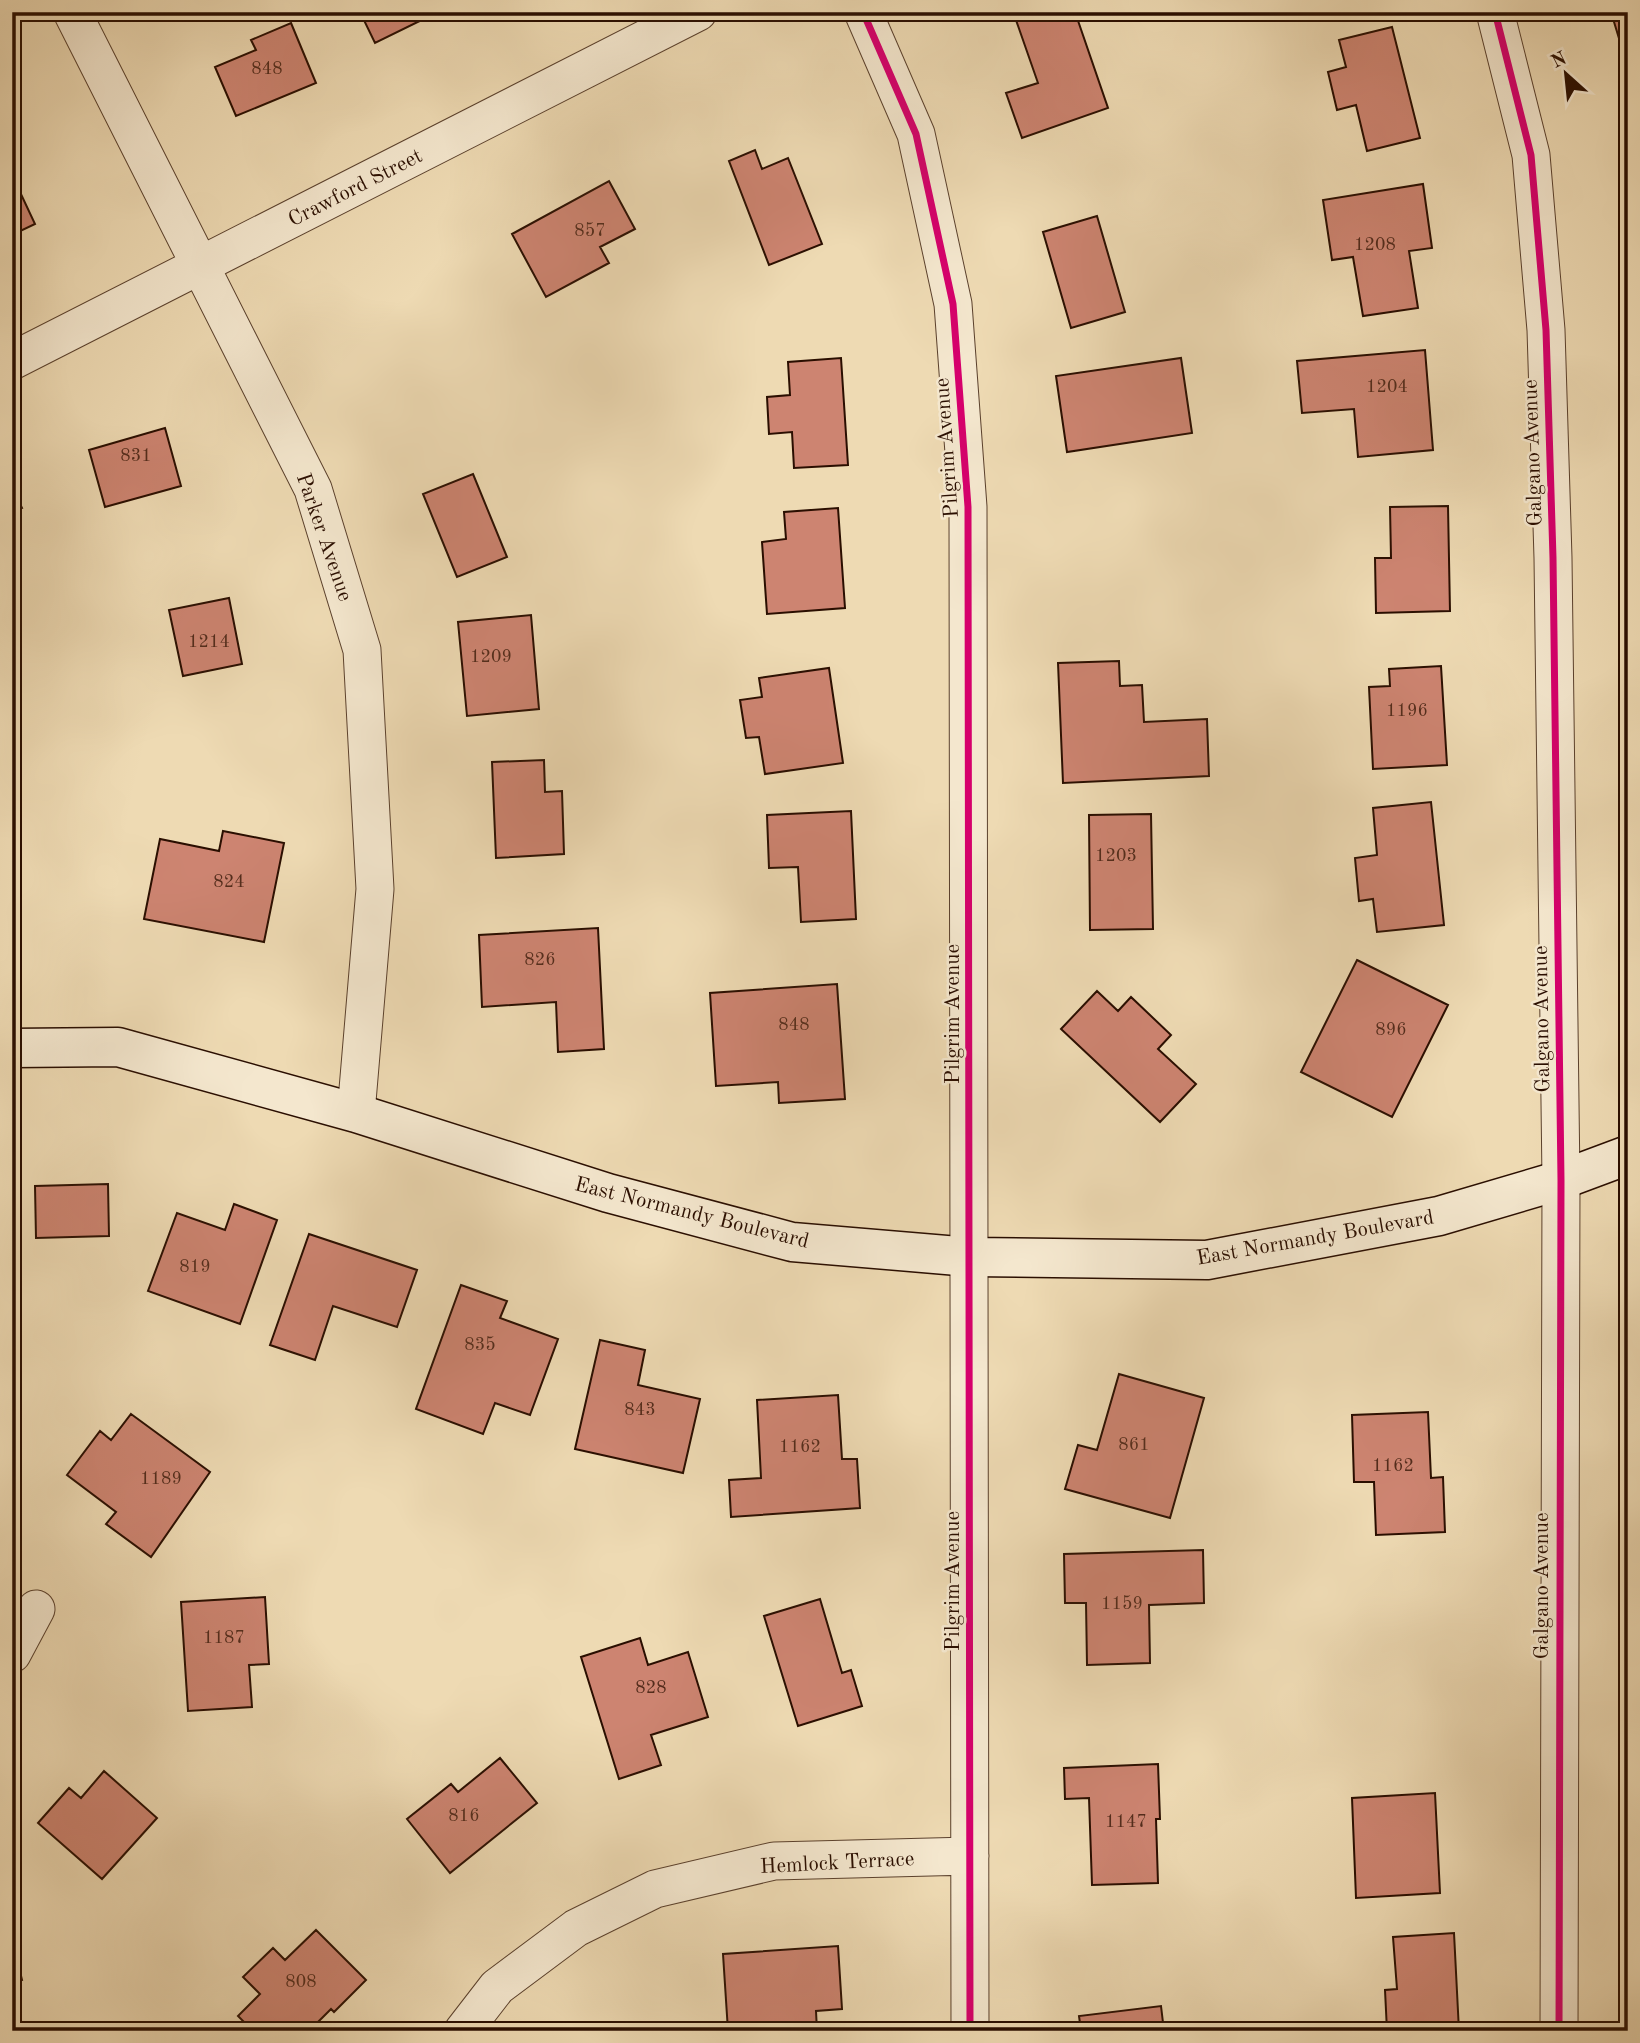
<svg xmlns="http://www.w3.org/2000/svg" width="1640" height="2043" viewBox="0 0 1640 2043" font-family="'Old Standard TT',serif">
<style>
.building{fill:#cd8471;stroke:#2a0e00;stroke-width:2}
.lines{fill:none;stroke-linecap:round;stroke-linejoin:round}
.street-casing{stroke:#5b412d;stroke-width:39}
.secondary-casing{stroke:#2a0e00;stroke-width:41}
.street{stroke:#f4e7ce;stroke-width:37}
.secondary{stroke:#f4e7ce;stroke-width:38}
.cycleway-casing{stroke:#f4e7ce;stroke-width:11}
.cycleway{stroke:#d6006c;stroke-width:7}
.labels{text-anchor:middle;stroke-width:5;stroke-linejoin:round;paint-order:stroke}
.number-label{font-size:18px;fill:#532c1c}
.street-label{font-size:21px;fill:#2a0e00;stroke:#f4e7ce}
</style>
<rect width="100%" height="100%" fill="#eedab3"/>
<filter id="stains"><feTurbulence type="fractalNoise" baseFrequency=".00286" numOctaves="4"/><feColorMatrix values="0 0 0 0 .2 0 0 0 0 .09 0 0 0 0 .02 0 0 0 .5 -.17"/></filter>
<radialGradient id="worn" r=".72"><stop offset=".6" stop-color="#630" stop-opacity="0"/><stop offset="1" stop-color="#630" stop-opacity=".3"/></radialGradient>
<path class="building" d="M360,12h78l-63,31z
M1038,12h37l33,96 -86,30 -16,-45 32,-10 -22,-63z
M1611,12h17v56z
M291,23l25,60 -80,33 -21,-49 41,-17 -5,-10z
M1392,27l28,111 -53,13 -11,-46 -19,5 -9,-38 18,-5 -7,-27z
M1628,125v36l-5,-35z
M755,150l7,19 26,-11 34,86 -53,21 -40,-104z
M12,175l23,49 -23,11z
M609,181l26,48 -35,18 9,16 -63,34 -34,-63z
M1423,184l9,64 -23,3 9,57 -55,8 -10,-59 -21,3 -9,-60z
M1097,216l28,96 -54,16 -28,-96z
M1425,350l8,100 -75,7 -4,-48 -52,4 -5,-52z
M841,358l7,107 -54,3 -2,-36 -23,2 -2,-37 23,-2 -2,-33z
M1181,358l11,75 -125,19 -11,-76z
M165,428l16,58 -76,21 -16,-57z
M473,474l34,83 -50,20 -34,-83z
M12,488l10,20 -10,4z
M1448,506l2,105 -74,2 -1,-55h16l-1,-51z
M838,508l7,100 -78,6 -5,-72 24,-3 -2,-27z
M229,598l13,66 -59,12 -14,-66z
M531,615l8,94 -72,7 -9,-94z
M1119,661l1,25 22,-1 2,37 63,-3 2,57 -146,7 -5,-120z
M1441,666l6,99 -74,4 -4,-82 21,-1 -1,-17z
M829,668l14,95 -78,11 -6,-37 -13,1 -6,-38 22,-3 -3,-19z
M544,760l1,32 17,-1 2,63 -68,4 -4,-96z
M1431,802l13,123 -67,7 -4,-33 -14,2 -4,-43 22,-3 -4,-47z
M851,811l5,108 -55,3 -3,-55 -29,1 -2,-53z
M1151,814l2,115 -63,1 -1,-115z
M223,831l61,12 -20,99 -120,-23 16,-80 59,12z
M598,928l6,121 -46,3 -2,-50 -74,5 -3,-72z
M1357,960l91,45 -56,112 -91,-45z
M837,984l8,115 -66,4 -1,-21 -62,4 -6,-93z
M1097,991l21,20 13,-14 40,38 -13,14 38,35 -36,38 -99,-93z
M108,1184l1,52 -73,2 -1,-52z
M234,1204l43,16 -37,104 -92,-33 29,-78 48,17z
M309,1234l108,36 -20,57 -64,-21 -18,54 -45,-15z
M461,1285l46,16 -7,17 58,21 -28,76 -35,-12 -12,31 -67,-25z
M600,1340l45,10 -7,35 62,14 -17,74 -108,-24z
M1119,1374l85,24 -34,120 -105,-29 13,-44 19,5z
M838,1395l4,64h15l3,49 -129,9 -2,-37 32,-2 -4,-78z
M1428,1412l3,66 12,-1 2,55 -69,3 -2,-53h-20l-2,-67z
M131,1414l79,58 -59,85 -45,-33 10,-12 -49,-37 33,-44 11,9z
M1203,1550l1,53 -55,2 1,58 -63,2 -1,-62h-21l-1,-49z
M265,1597l4,67 -20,1 3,42 -64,4 -7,-109z
M820,1599l22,74 9,-3 11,36 -64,20 -34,-110z
M640,1638l8,27 40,-13 20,65 -57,18 10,30 -42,14 -38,-122z
M500,1758l37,45 -87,70 -43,-54 44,-35 7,8z
M1158,1764l2,55h-4l2,64 -66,2 -3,-87 -24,1 -1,-31z
M104,1771l53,47 -55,61 -64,-56 31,-35 12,10z
M1435,1793l5,100 -84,5 -4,-100z
M316,1930l50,50 -32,32 -3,-3 -22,22h-56l-15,-15 22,-22 -17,-17 30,-29 12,12z
M1454,1933l5,98h-72l-2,-41 12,-1 -4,-52z
M12,1938l10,42 -10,2z
M838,1946l4,63 -26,2 1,20h-89l-5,-77z
M1161,2006l3,25h-83l-2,-15z"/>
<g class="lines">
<g class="street-casing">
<path id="street" d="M72,12l241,477 49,161 13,239 -19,224
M863,12l53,122 37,170 15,203 2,1524
M1495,12l36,143 15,175 7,228 8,622 -2,851
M12,361l686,-349
M12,1654l24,-45
M463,2031l34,-44 79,-59 79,-39 119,-28 196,-5"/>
</g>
<g class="secondary-casing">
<path id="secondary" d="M12,1048l106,-1 238,66 252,80 184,49 178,15 237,3 232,-44 122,-36 67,-25"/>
</g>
<use href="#street" class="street"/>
<use href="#secondary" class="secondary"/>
<g class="cycleway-casing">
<path id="cycleway" d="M863,12l53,122 37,170 15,203 2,1524
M1495,12l36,143 15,175 7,228 8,622 -2,851"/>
</g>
<use href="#cycleway" class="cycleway"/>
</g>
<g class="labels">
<g class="number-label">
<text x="267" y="74">848</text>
<text x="590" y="236">857</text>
<text x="1375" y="250">1208</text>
<text x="1387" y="392">1204</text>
<text x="136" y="461">831</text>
<text x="209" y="647">1214</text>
<text x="491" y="662">1209</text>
<text x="1407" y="716">1196</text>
<text x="1116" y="861">1203</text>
<text x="229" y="887">824</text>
<text x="540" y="965">826</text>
<text x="794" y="1030">848</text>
<text x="1391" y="1035">896</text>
<text x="195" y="1272">819</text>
<text x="480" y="1350">835</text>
<text x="640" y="1415">843</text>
<text x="1134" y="1450">861</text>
<text x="800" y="1452">1162</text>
<text x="1393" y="1471">1162</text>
<text x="161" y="1484">1189</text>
<text x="1122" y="1609">1159</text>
<text x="224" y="1643">1187</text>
<text x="651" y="1693">828</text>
<text x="464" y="1821">816</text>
<text x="1126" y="1827">1147</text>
<text x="301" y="1987">808</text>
</g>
<g class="street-label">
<text transform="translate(355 187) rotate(-27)" y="7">Crawford Street</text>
<text transform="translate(946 448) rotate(-94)" y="7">Pilgrim Avenue</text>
<text transform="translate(1532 453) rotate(-92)" y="7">Galgano Avenue</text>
<text transform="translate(325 537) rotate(71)" y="7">Parker Avenue</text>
<text transform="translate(952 1014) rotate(-90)" y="7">Pilgrim Avenue</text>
<text transform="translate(1541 1019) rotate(-91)" y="7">Galgano Avenue</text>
<text transform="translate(692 1212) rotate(14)" y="7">East Normandy Boulevard</text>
<text transform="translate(1315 1237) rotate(-10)" y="7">East Normandy Boulevard</text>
<text transform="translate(952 1581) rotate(-90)" y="7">Pilgrim Avenue</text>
<text transform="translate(1541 1586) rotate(-90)" y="7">Galgano Avenue</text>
<text transform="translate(837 1862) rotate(-3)" y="7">Hemlock Terrace</text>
</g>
</g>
<rect width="1640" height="2043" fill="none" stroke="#eedab3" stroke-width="42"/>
<rect x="14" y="14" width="1612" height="2015" fill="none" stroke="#2a0e00" stroke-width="3.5"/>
<rect x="21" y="21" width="1598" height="2001" fill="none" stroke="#2a0e00" stroke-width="2"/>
<g transform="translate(1566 74) rotate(333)" stroke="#f4e7ce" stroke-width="5" paint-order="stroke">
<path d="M0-5L12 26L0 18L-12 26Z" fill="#2a0e00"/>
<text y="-10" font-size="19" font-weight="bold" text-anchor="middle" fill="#2a0e00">N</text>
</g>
<rect width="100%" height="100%" filter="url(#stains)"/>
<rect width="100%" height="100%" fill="url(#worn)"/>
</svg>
